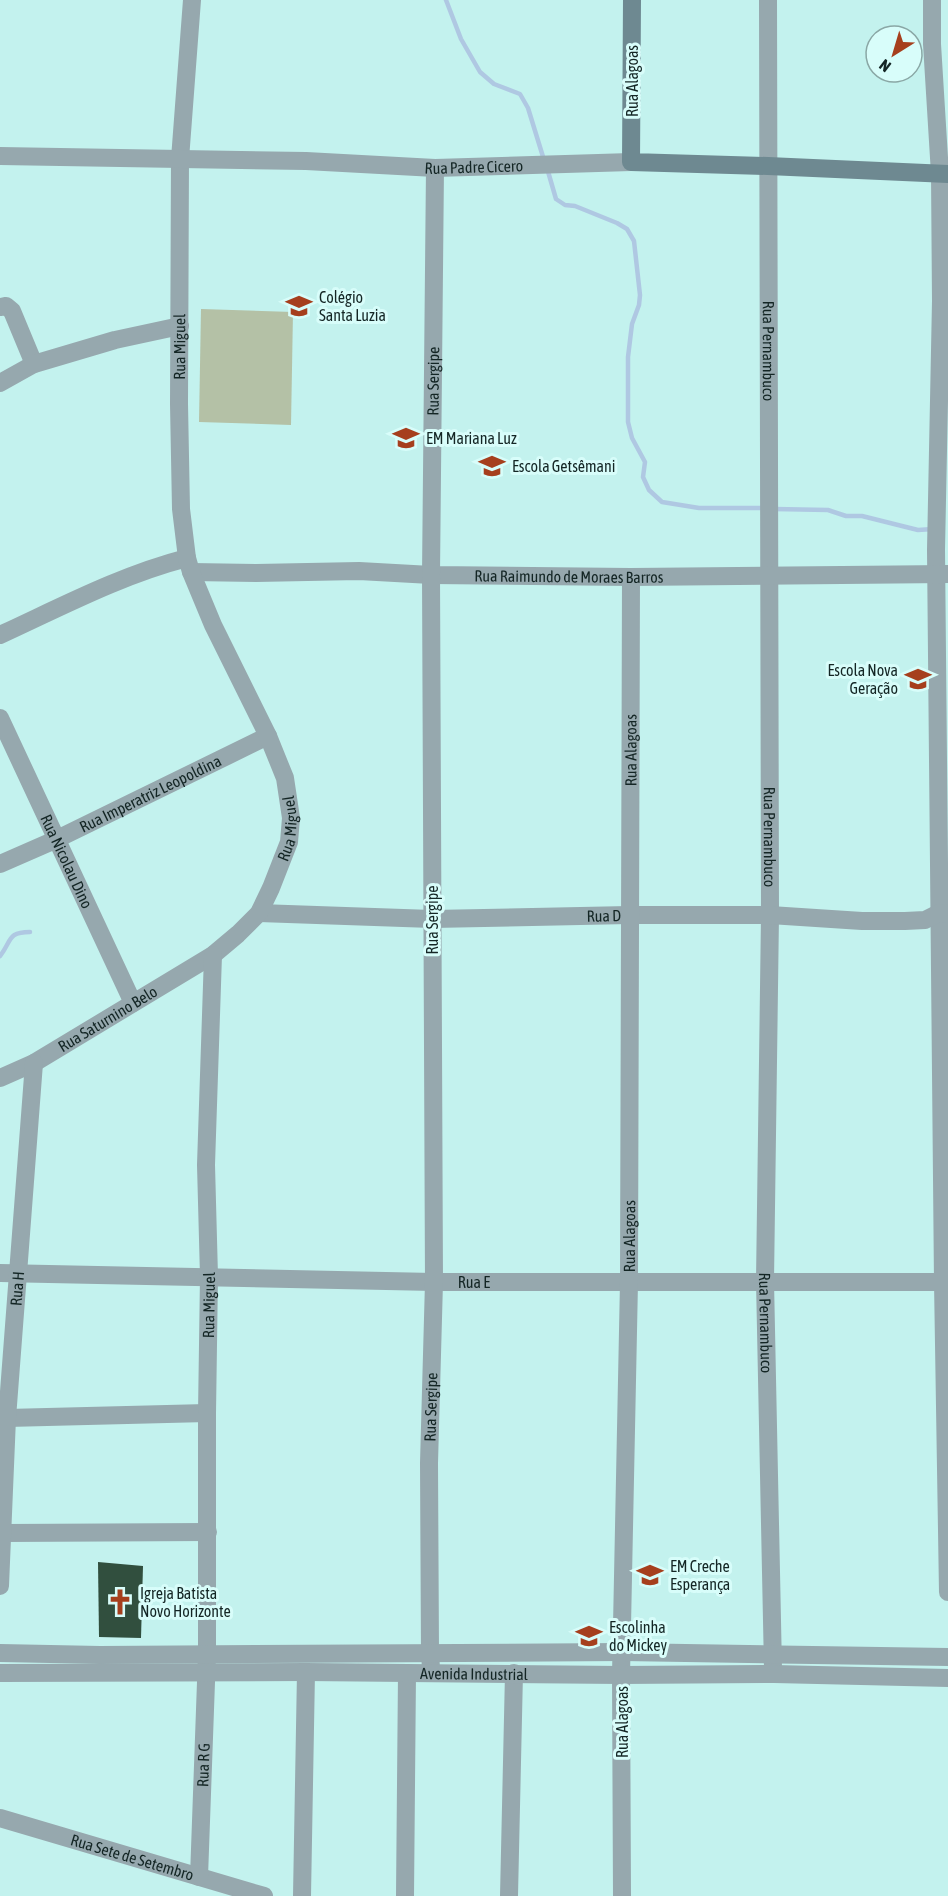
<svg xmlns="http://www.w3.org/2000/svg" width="948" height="1896" viewBox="0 0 948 1896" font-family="'Asap Condensed',sans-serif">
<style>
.park{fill:#b4c1a6}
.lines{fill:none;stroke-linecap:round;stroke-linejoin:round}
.stream{stroke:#afc8e2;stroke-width:4.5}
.building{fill:#314f3e}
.minor{stroke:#96a8ae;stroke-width:18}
.tertiary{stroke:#96a8ae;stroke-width:18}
.secondary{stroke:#6e8991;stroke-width:18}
.labels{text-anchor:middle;stroke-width:6;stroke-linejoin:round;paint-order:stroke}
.street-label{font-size:16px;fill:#142625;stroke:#d8fdfa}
.poi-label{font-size:16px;fill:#142625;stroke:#d8fdfa;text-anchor:start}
</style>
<rect width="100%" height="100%" fill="#c3f2ee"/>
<path class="park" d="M201,309l92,3 -2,113 -92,-3z"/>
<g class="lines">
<path class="stream" d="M446,0l15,39 19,33 14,12 26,10 8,14 16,52
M547,168l9,31 9,6 10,1 42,17 10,6 7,12 6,54 -1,10 -7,19 -4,33v65l4,16 13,24 -2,15 6,13 13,12 37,6h66
M774,509l54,1 18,6h16l56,14 15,-1
M0,956c12,-15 7,-24 30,-24"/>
</g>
<path class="building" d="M98,1562l45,4 -2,72 -42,-1z"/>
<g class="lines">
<g class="minor">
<path id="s1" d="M768,0l2,915 -5,366 8,388"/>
<path d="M932,0v44l8,130 1,127 -5,249 7,732 5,310"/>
<path d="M0,307l6,-1 6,5 22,53"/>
<path d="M0,383l34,-19 81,-24 65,-14"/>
<path id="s2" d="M191,572l65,1 103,-2 72,4 200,2 317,-3"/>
<path d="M0,635c61,-28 121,-60 187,-77"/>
<path id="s3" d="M0,718l133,285"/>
<path id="s4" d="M0,864l55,-24 213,-104"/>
<path id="s5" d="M259,913l173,6 197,-4h141l92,6h43l20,-1 14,-7 9,1"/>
<path id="s6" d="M0,1078l34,-15 179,-108 25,-21 21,-21 12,-25 18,-46 2,-24 -6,-40 -17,-42 -55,-111 -22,-53 -4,-14 -6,-49 -2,-105 1,-245 12,-159"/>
<path id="s7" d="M0,1273l434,9h514"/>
<path d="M7,1418l200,-5"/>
<path d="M4,1533l204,-1"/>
<path id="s8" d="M0,1586l7,-168 27,-355"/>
<path id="s9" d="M431,1669l-1,-17 -1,-189 5,-181 -3,-707 4,-407"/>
<path id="s10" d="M0,1818l264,78"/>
<path id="s11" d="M199,1877l8,-223v-241l2,-137 -3,-111 7,-210"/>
<path d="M302,1896l4,-224"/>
<path d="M405,1896l2,-223"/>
<path d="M509,1896l5,-223"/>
<path id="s12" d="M622,1896l-1,-221 8,-393 2,-705"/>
</g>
<g class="tertiary">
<path id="s13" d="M0,156l306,5 129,7 196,-6"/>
<path d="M0,1653l100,2 523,-3 325,5"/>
<path id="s14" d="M0,1673l306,-1 315,3 153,-1 174,4"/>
</g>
<path class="secondary" d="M632,0l-1,162 137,4 180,8"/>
</g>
<defs>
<g id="school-bare" transform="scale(2.07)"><path d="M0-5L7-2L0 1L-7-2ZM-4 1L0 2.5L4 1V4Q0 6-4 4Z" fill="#a63f1d" stroke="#d8fdfa" stroke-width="2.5" paint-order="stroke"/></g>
<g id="church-bare" transform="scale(2.07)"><path d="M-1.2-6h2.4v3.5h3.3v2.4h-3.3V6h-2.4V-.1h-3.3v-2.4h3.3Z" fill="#a63f1d" stroke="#d8fdfa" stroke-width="2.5" paint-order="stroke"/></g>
</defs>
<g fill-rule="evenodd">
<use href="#school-bare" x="299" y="306"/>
<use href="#school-bare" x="406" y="438"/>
<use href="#school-bare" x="492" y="466"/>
<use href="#school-bare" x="918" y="679"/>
<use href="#school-bare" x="650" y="1575"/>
<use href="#church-bare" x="120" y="1602"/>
<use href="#school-bare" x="589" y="1636"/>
</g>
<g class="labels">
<g class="street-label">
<text transform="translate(632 81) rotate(-90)" y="6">Rua Alagoas</text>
<text dy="6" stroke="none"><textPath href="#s13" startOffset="474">Rua Padre Cicero</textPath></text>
<text dy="6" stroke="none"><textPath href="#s6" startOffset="903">Rua Miguel</textPath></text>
<text dy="6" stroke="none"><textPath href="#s1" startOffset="351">Rua Pernambuco</textPath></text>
<text dy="6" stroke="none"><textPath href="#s9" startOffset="1288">Rua Sergipe</textPath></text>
<text dy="6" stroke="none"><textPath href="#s2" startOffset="378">Rua Raimundo de Moraes Barros</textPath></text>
<text dy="6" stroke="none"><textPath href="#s12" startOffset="1146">Rua Alagoas</textPath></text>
<text dy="6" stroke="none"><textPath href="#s4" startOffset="166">Rua Imperatriz Leopoldina</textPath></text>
<text dy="6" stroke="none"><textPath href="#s6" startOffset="399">Rua Miguel</textPath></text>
<text dy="6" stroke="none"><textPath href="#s1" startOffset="837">Rua Pernambuco</textPath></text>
<text dy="6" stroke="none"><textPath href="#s3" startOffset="158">Rua Nicolau Dino</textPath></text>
<text dy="6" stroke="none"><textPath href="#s5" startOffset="345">Rua D</textPath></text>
<text transform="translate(432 920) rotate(-90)" y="6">Rua Sergipe</text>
<text dy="6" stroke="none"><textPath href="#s6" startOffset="123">Rua Saturnino Belo</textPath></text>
<text dy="6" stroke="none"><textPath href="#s12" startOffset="660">Rua Alagoas</textPath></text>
<text dy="6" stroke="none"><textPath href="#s7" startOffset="474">Rua E</textPath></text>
<text dy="6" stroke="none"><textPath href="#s8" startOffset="298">Rua H</textPath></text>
<text dy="6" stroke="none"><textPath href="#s11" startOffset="572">Rua Miguel</textPath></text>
<text dy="6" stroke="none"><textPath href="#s1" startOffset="1323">Rua Pernambuco</textPath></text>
<text dy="6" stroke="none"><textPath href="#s9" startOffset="262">Rua Sergipe</textPath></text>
<text dy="6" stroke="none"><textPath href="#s14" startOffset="474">Avenida Industrial</textPath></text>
<text transform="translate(622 1722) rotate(-90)" y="6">Rua Alagoas</text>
<text dy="6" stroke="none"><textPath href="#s11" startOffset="112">Rua R G</textPath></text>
<text dy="6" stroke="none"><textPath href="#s10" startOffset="138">Rua Sete de Setembro</textPath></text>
</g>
<g class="poi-label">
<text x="319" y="303">Colégio<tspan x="319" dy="18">Santa Luzia</tspan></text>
<text x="426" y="444">EM Mariana Luz</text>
<text x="512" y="472">Escola Getsêmani</text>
<text x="898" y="676" text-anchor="end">Escola Nova<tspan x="898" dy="18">Geração</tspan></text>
<text x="670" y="1572">EM Creche<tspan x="670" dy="18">Esperança</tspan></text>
<text x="140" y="1599">Igreja Batista<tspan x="140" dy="18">Novo Horizonte</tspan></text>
<text x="609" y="1633">Escolinha<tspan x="609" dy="18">do Mickey</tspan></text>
</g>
</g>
<g transform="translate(894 54) rotate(217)"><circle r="28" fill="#d8fdfa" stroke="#8aa7a5" stroke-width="1.5"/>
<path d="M0-4.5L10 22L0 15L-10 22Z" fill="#a63f1d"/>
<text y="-9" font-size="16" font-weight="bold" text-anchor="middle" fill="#142625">N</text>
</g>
</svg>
